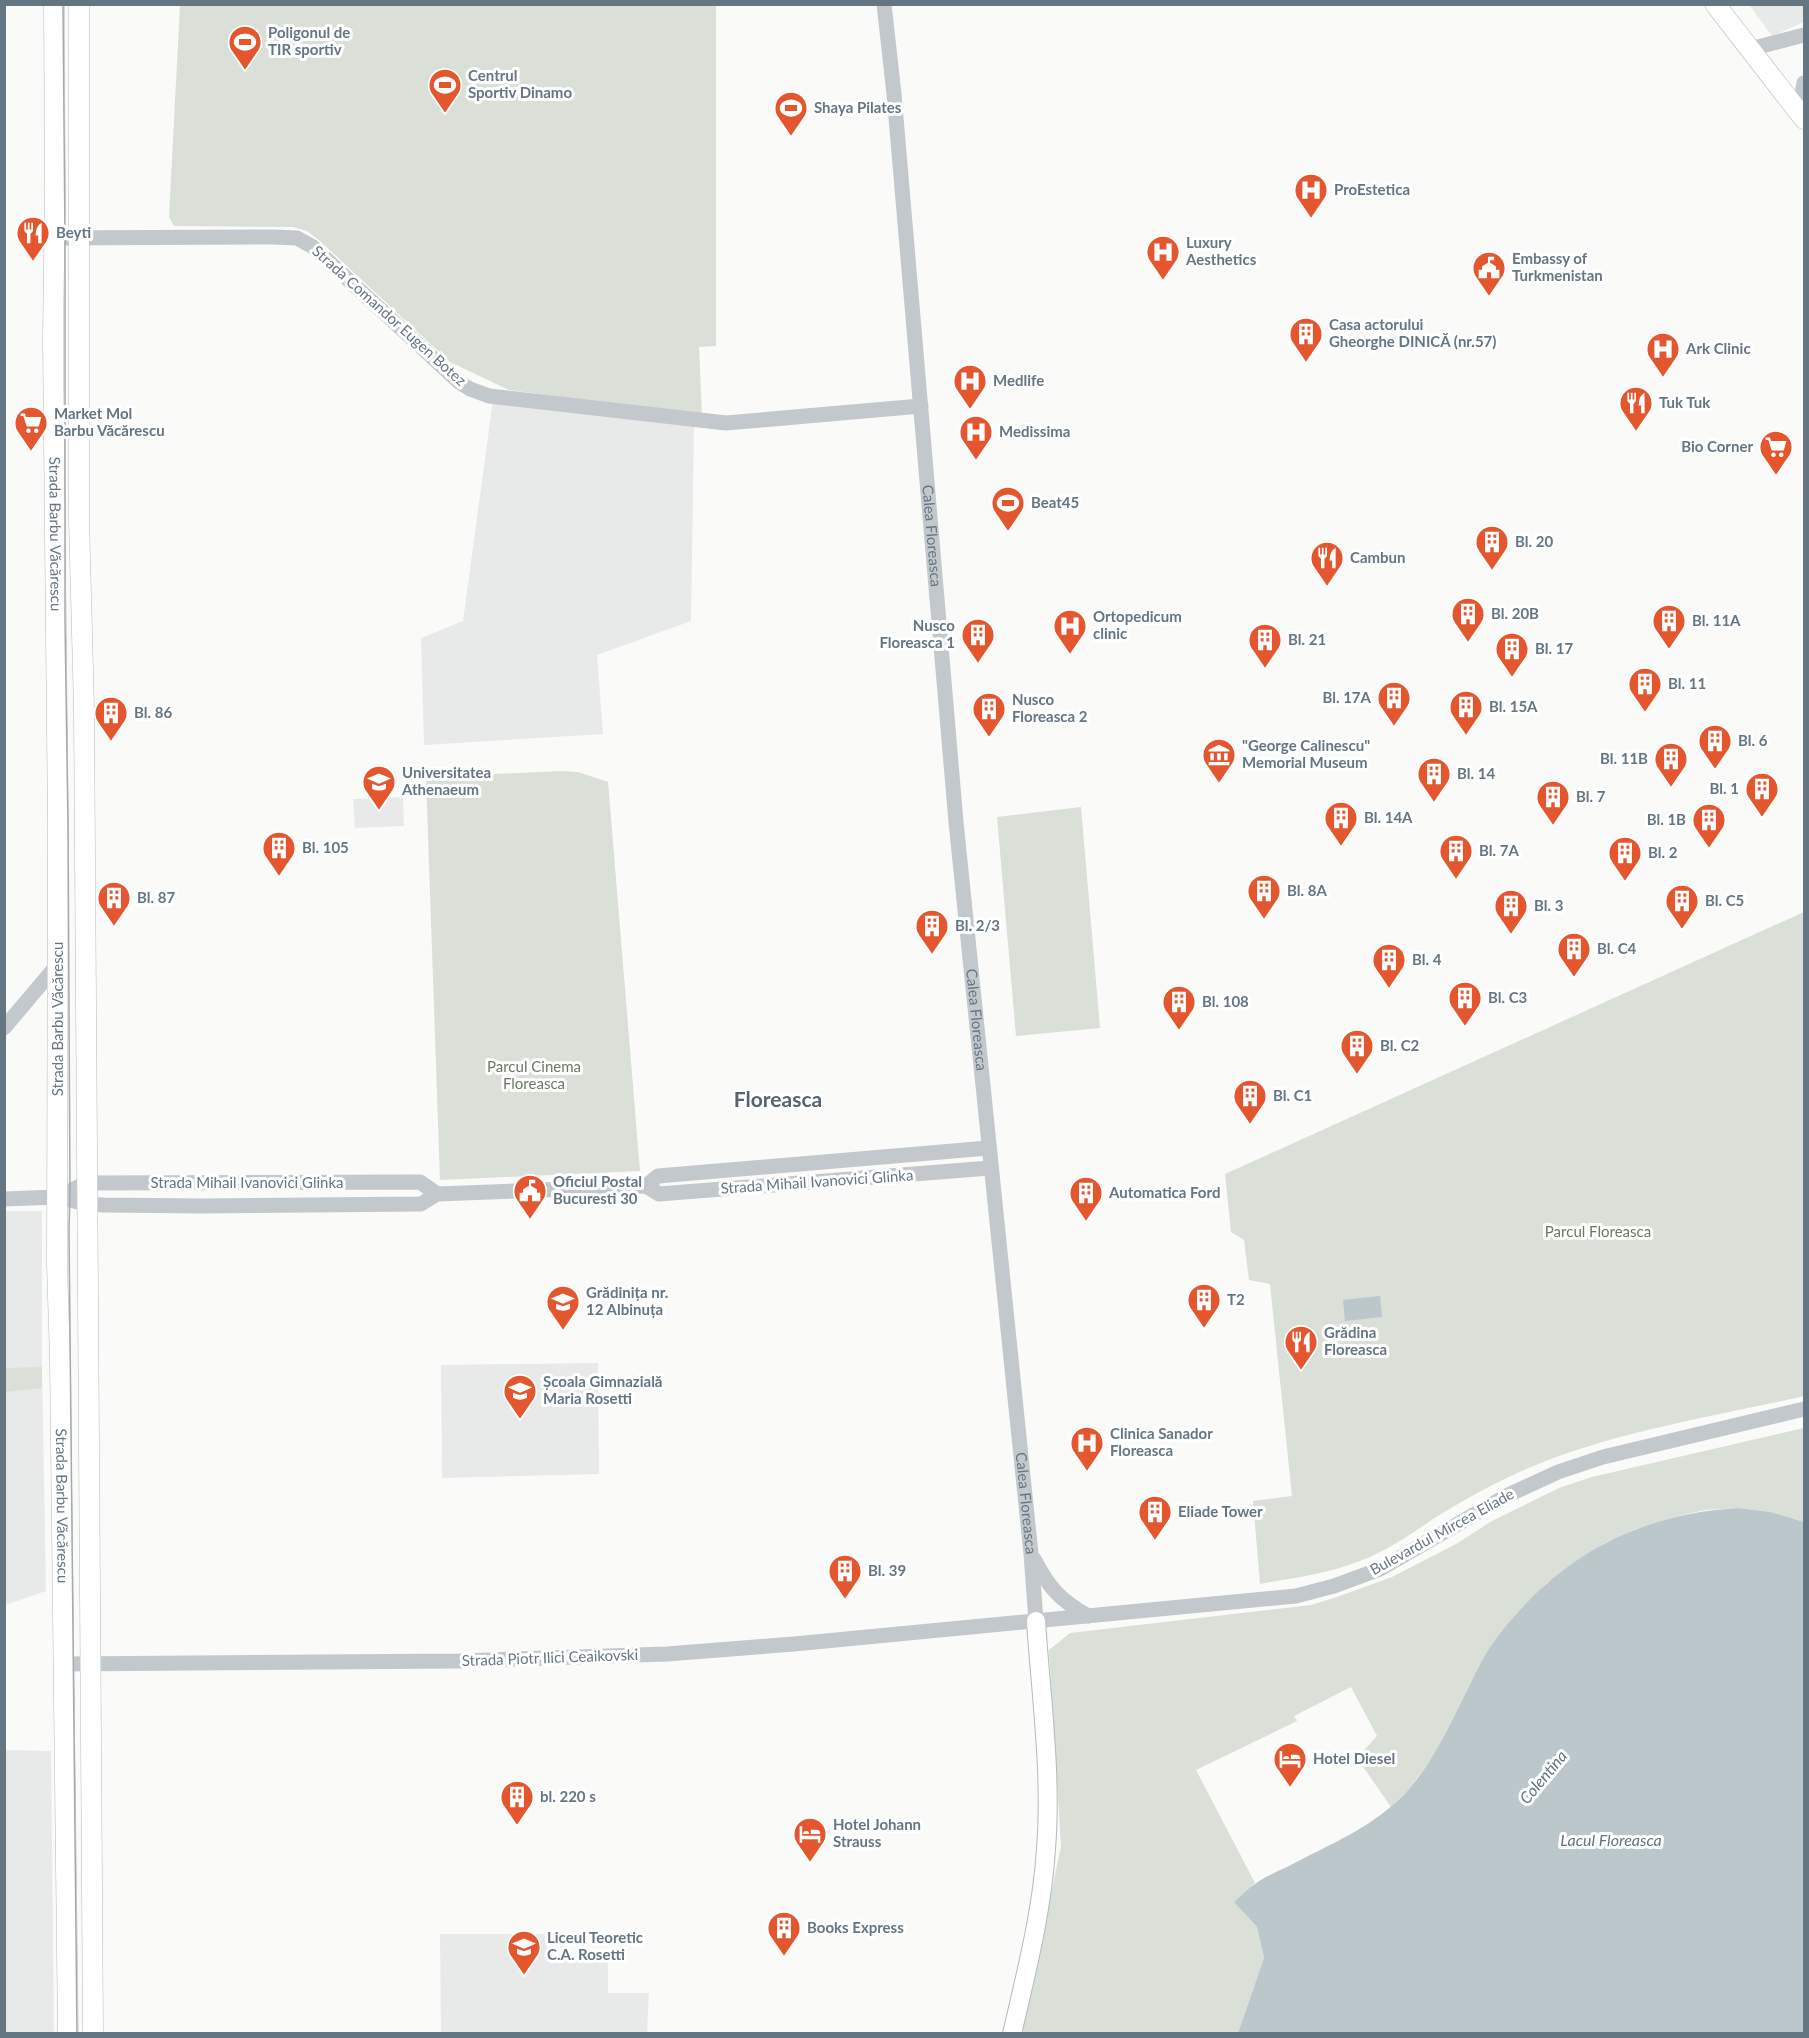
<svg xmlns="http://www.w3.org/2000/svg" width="1809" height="2038" viewBox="0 0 1809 2038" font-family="Lato,sans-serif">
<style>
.built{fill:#e8e9e9}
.green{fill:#dadfd7}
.water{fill:#bbc7cb}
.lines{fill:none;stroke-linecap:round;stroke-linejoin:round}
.secondary-casing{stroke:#b3babf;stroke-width:20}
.primary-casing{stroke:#b5babe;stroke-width:21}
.tertiary{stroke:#c3c8cc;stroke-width:15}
.secondary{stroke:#fff;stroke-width:18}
.primary{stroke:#fff;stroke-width:20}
.tram{stroke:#a2aab0;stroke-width:1.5}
.labels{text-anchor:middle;stroke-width:6;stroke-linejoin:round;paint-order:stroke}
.poi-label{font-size:15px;font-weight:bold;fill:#657683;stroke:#fff;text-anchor:start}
.street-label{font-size:15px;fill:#657683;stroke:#fff}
.park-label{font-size:15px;fill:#687a64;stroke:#fff}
.water-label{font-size:16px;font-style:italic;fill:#60757c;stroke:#fff}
.district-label{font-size:21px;font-weight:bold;fill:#57646e;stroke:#fff}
</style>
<rect width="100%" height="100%" fill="#fafaf8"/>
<path class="built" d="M1749,5h55v17l-32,14z
M493,400l201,25 -3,196 -94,34 6,79 -179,11 -3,-107 42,-17z
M403,797l1,29 -49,2 -2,-29z
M4,1211h38v156l4,224 -41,14z
M598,1363l1,111 -157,4 -1,-113z
M5,1750l46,1 3,282h-49z
M440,1934h107v24l61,1v34h41l-2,40h-206z"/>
<path class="green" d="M180,5h536v341l-17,1 3,69 -193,-26 -59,-28 -130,-121 -13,-10 -14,-4 -119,-1 -5,-9z
M562,771l16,1 30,10 32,389 -200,9 -14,-403z
M1081,807l19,221 -84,8 -19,-219z
M1804,912v484c-92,21 -193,36 -280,74 -30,13 -60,30 -88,47 -25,17 -50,35 -79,45 -31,12 -65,16 -97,22l-7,-83 39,-5 -22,-212 -21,-4 -5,-40 -13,-8 -6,-58z
M42,1367v21l-37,4v-24z
M1804,1428v94l-33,-10 -33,-4 -33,2 -27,6 -40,12 -35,16 -56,39 -36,37 -70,125 -32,44 -18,18 -34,-49 20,-22 -26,-49 -57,29 3,5 -101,49 59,113 -21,19 23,25 7,31 -26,75 -216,1 39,-188 -12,-196 21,-17 241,-28 26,-8 55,-20 66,-34 32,-21 69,-34 33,-11z"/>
<path class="water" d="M1380,1296l2,21 -37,4 -2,-21z
M1738,1508l33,4 33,10v511h-566l26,-75 -7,-31 -23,-25c7,-6 13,-13 21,-18 9,-7 21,-12 32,-17 41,-22 90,-41 122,-78 33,-39 50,-85 74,-130 10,-18 24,-35 38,-50 59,-64 131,-96 217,-101z"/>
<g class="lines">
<g class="secondary-casing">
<path id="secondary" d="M1012,2034c14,-61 30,-122 34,-185 6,-75 -5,-152 -10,-228"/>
</g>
<g class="primary-casing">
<g id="primary">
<path id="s2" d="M54,4l1,186 -2,150 5,486 -1,438 3,96 8,674"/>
<path d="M79,4v515l5,190 9,1325"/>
<path d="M1715,4l89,115"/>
</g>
</g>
<g class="tertiary">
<path id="s1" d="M884,4l10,90 62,728 75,732 5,67"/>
<path d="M1750,49l54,-14"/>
<path d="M1799,112l5,-29"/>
<path d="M54,238l219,-1 24,1 16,9 146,135 11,7 19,7 237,27 195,-17"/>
<path d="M4,1028l54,-64"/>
<path d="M646,1186l12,-10 330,-28"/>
<path d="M58,1197l28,-14 334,-1 17,12"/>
<path d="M4,1199l54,-2 28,7 18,1 98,1 219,-2 16,-10 209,-8 13,8 331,-26"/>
<path d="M1034,1559c15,29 26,41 54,57"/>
<path d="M64,1664l395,-3 208,-7 127,-10 502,-48 38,-10 46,-17 128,-74 50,-23 45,-15 201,-48"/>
</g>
<use href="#secondary" class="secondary"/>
<use href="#primary" class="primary"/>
<path class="tram" d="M63,4l2,234v382l3,205 2,366 -1,40 8,803"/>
</g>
<defs>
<g id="stadium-pin" transform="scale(1.725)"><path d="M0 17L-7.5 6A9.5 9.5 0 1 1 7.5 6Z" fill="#e4572e" stroke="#fff"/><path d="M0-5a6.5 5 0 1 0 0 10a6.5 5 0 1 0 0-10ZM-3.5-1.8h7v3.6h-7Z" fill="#fff"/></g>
<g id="hospital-pin" transform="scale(1.725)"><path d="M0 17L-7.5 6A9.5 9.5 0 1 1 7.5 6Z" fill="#e4572e" stroke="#fff"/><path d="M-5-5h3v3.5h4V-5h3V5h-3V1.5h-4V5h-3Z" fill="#fff"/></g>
<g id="restaurant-pin" transform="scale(1.725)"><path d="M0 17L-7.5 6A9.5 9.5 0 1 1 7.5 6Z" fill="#e4572e" stroke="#fff"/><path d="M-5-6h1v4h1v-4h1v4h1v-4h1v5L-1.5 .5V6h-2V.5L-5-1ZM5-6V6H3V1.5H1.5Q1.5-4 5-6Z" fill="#fff"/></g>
<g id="civic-pin" transform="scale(1.725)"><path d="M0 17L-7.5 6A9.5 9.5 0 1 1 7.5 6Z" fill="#e4572e" stroke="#fff"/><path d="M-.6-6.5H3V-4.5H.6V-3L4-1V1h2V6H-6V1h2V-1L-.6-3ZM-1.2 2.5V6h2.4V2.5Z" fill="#fff"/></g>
<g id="building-pin" transform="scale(1.725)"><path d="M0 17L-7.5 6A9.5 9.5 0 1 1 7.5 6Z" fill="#e4572e" stroke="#fff"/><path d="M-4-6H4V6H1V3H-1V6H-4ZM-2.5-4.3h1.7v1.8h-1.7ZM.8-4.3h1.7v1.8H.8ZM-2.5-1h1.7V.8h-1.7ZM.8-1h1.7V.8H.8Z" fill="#fff"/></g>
<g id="supermarket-pin" transform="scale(1.725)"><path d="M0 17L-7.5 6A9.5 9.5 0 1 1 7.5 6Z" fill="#e4572e" stroke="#fff"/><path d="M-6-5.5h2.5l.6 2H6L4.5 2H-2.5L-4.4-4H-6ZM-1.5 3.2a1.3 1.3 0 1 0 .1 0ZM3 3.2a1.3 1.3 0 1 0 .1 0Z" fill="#fff"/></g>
<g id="museum-pin" transform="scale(1.725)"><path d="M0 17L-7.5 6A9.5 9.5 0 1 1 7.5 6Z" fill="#e4572e" stroke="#fff"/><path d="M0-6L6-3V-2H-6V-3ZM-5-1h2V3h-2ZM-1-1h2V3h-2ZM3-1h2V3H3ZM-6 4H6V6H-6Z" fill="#fff"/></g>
<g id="university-pin" transform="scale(1.725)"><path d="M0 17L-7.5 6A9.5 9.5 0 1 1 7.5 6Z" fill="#e4572e" stroke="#fff"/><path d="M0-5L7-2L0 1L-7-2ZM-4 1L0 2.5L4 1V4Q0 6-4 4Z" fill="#fff"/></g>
<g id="school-pin" transform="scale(1.725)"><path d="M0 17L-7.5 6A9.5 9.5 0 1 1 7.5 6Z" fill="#e4572e" stroke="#fff"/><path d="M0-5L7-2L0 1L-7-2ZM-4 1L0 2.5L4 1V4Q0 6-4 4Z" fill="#fff"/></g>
<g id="hotel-pin" transform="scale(1.725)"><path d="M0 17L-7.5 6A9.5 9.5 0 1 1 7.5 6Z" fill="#e4572e" stroke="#fff"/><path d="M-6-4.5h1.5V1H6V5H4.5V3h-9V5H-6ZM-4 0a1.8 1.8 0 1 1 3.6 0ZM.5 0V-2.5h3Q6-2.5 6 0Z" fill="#fff"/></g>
</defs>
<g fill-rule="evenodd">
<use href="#stadium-pin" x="245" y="42"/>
<use href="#stadium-pin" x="445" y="85"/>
<use href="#stadium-pin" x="791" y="108"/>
<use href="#hospital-pin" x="1311" y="190"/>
<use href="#restaurant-pin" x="33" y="233"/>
<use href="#hospital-pin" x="1163" y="252"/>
<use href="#civic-pin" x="1489" y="268"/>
<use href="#building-pin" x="1306" y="334"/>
<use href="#hospital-pin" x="1663" y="349"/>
<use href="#hospital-pin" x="970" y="381"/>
<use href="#restaurant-pin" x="1636" y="403"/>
<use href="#supermarket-pin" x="31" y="423"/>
<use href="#hospital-pin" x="976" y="432"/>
<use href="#supermarket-pin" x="1776" y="447"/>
<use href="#stadium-pin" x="1008" y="503"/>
<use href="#building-pin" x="1492" y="542"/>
<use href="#restaurant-pin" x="1327" y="558"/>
<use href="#building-pin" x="1468" y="614"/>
<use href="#building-pin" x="1669" y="621"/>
<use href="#hospital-pin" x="1070" y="626"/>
<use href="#building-pin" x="978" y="635"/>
<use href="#building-pin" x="1265" y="640"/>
<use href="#building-pin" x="1512" y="649"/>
<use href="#building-pin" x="1645" y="684"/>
<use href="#building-pin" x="1394" y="698"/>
<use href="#building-pin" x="1466" y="707"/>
<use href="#building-pin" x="989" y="709"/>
<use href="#building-pin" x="111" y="713"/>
<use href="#building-pin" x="1715" y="741"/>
<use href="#museum-pin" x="1219" y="755"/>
<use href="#building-pin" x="1671" y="759"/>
<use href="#building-pin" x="1434" y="774"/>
<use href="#university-pin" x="379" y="782"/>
<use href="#building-pin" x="1762" y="789"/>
<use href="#building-pin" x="1553" y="797"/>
<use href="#building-pin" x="1341" y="818"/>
<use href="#building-pin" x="1709" y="820"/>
<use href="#building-pin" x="279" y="848"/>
<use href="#building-pin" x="1456" y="851"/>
<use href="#building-pin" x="1625" y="853"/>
<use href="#building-pin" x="1264" y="891"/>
<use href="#building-pin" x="114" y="898"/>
<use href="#building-pin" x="1682" y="901"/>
<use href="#building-pin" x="1511" y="906"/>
<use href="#building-pin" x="932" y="926"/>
<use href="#building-pin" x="1574" y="949"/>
<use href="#building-pin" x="1389" y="960"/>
<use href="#building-pin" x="1465" y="998"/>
<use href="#building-pin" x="1179" y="1002"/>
<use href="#building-pin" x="1357" y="1046"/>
<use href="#building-pin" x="1250" y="1096"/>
<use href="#civic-pin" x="530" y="1191"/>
<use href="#building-pin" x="1086" y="1193"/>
<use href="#building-pin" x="1204" y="1300"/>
<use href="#school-pin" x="563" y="1302"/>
<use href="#restaurant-pin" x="1301" y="1342"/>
<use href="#school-pin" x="520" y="1391"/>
<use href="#hospital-pin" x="1087" y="1443"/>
<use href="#building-pin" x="1155" y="1512"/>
<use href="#building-pin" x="845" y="1571"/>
<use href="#hotel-pin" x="1290" y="1759"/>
<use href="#building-pin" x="517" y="1797"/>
<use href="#hotel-pin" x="810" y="1834"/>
<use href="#building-pin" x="784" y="1928"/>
<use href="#school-pin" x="524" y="1947"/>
</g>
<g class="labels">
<g class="poi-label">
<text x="268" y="38">Poligonul de<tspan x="268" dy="17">TIR sportiv</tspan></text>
<text x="468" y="81">Centrul<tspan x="468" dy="17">Sportiv Dinamo</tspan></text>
<text x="814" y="113">Shaya Pilates</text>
<text x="1334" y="195">ProEstetica</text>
<text x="56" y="238">Beyti</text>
<text x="1186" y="248">Luxury<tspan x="1186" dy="17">Aesthetics</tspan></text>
<text x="1512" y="264">Embassy of<tspan x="1512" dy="17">Turkmenistan</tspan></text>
<text x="1329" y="330">Casa actorului<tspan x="1329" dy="17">Gheorghe DINICĂ (nr.57)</tspan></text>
<text x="1686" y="354">Ark Clinic</text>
<text x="993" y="386">Medlife</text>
<text x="1659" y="408">Tuk Tuk</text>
<text x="54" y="419">Market Mol<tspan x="54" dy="17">Barbu Văcărescu</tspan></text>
<text x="999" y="437">Medissima</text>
<text x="1753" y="452" text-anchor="end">Bio Corner</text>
<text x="1031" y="508">Beat45</text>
<text x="1515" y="547">Bl. 20</text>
<text x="1350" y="563">Cambun</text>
<text x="1491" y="619">Bl. 20B</text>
<text x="1093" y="622">Ortopedicum<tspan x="1093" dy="17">clinic</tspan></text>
<text x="1692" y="626">Bl. 11A</text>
<text x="955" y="631" text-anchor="end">Nusco<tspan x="955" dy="17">Floreasca 1</tspan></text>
<text x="1288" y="645">Bl. 21</text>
<text x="1535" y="654">Bl. 17</text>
<text x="1668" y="689">Bl. 11</text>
<text x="1371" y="703" text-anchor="end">Bl. 17A</text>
<text x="1012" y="705">Nusco<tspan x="1012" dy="17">Floreasca 2</tspan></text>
<text x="1489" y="712">Bl. 15A</text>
<text x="134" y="718">Bl. 86</text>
<text x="1738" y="746">Bl. 6</text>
<text x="1242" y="751">"George Calinescu"<tspan x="1242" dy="17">Memorial Museum</tspan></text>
<text x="1648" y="764" text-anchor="end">Bl. 11B</text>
<text x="402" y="778">Universitatea<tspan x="402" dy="17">Athenaeum</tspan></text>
<text x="1457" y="779">Bl. 14</text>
<text x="1739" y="794" text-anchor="end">Bl. 1</text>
<text x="1576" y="802">Bl. 7</text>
<text x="1364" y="823">Bl. 14A</text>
<text x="1686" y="825" text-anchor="end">Bl. 1B</text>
<text x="302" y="853">Bl. 105</text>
<text x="1479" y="856">Bl. 7A</text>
<text x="1648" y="858">Bl. 2</text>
<text x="1287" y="896">Bl. 8A</text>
<text x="137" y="903">Bl. 87</text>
<text x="1705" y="906">Bl. C5</text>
<text x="1534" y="911">Bl. 3</text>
<text x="955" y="931">Bl. 2/3</text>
<text x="1597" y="954">Bl. C4</text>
<text x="1412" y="965">Bl. 4</text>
<text x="1488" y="1003">Bl. C3</text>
<text x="1202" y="1007">Bl. 108</text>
<text x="1380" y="1051">Bl. C2</text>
<text x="1273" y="1101">Bl. C1</text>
<text x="553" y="1187">Oficiul Postal<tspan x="553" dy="17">Bucuresti 30</tspan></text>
<text x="1109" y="1198">Automatica Ford</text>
<text x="586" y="1298">Grădinița nr.<tspan x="586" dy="17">12 Albinuța</tspan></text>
<text x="1227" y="1305">T2</text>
<text x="1324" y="1338">Grădina<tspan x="1324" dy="17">Floreasca</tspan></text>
<text x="543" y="1387">Școala Gimnazială<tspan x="543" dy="17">Maria Rosetti</tspan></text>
<text x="1110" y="1439">Clinica Sanador<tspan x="1110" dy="17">Floreasca</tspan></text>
<text x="1178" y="1517">Eliade Tower</text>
<text x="868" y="1576">Bl. 39</text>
<text x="1313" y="1764">Hotel Diesel</text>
<text x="540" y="1802">bl. 220 s</text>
<text x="833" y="1830">Hotel Johann<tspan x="833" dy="17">Strauss</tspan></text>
<text x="807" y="1933">Books Express</text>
<text x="547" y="1943">Liceul Teoretic<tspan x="547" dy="17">C.A. Rosetti</tspan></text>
</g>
<g class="street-label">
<text transform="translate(389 316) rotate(42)" y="5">Strada Comandor Eugen Botez</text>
<text dy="5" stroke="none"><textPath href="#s2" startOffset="530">Strada Barbu Văcărescu</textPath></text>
<text dy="5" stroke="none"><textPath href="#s1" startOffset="534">Calea Floreasca</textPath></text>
<text transform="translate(58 1019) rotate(-90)" y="5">Strada Barbu Văcărescu</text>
<text dy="5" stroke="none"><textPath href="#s1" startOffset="1020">Calea Floreasca</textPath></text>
<text transform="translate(817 1182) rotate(-4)" y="5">Strada Mihail Ivanovici Glinka</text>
<text x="247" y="1188">Strada Mihail Ivanovici Glinka</text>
<text dy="5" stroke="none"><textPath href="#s1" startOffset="1506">Calea Floreasca</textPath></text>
<text dy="5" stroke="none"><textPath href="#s2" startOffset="1502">Strada Barbu Văcărescu</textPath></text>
<text transform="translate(1442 1532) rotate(-29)" y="5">Bulevardul Mircea Eliade</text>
<text transform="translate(550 1658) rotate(-2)" y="5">Strada Piotr Ilici Ceaikovski</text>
</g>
<g class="park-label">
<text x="534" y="1072">Parcul Cinema<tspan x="534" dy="17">Floreasca</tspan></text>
<text x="1598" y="1237">Parcul Floreasca</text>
</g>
<g class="water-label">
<text transform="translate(1543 1777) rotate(-50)" y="6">Colentina</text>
<text x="1611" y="1846">Lacul Floreasca</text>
</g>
<g class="district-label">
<text x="778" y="1107">Floreasca</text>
</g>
</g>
<rect width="1809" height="2038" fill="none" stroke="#657683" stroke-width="12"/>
</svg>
